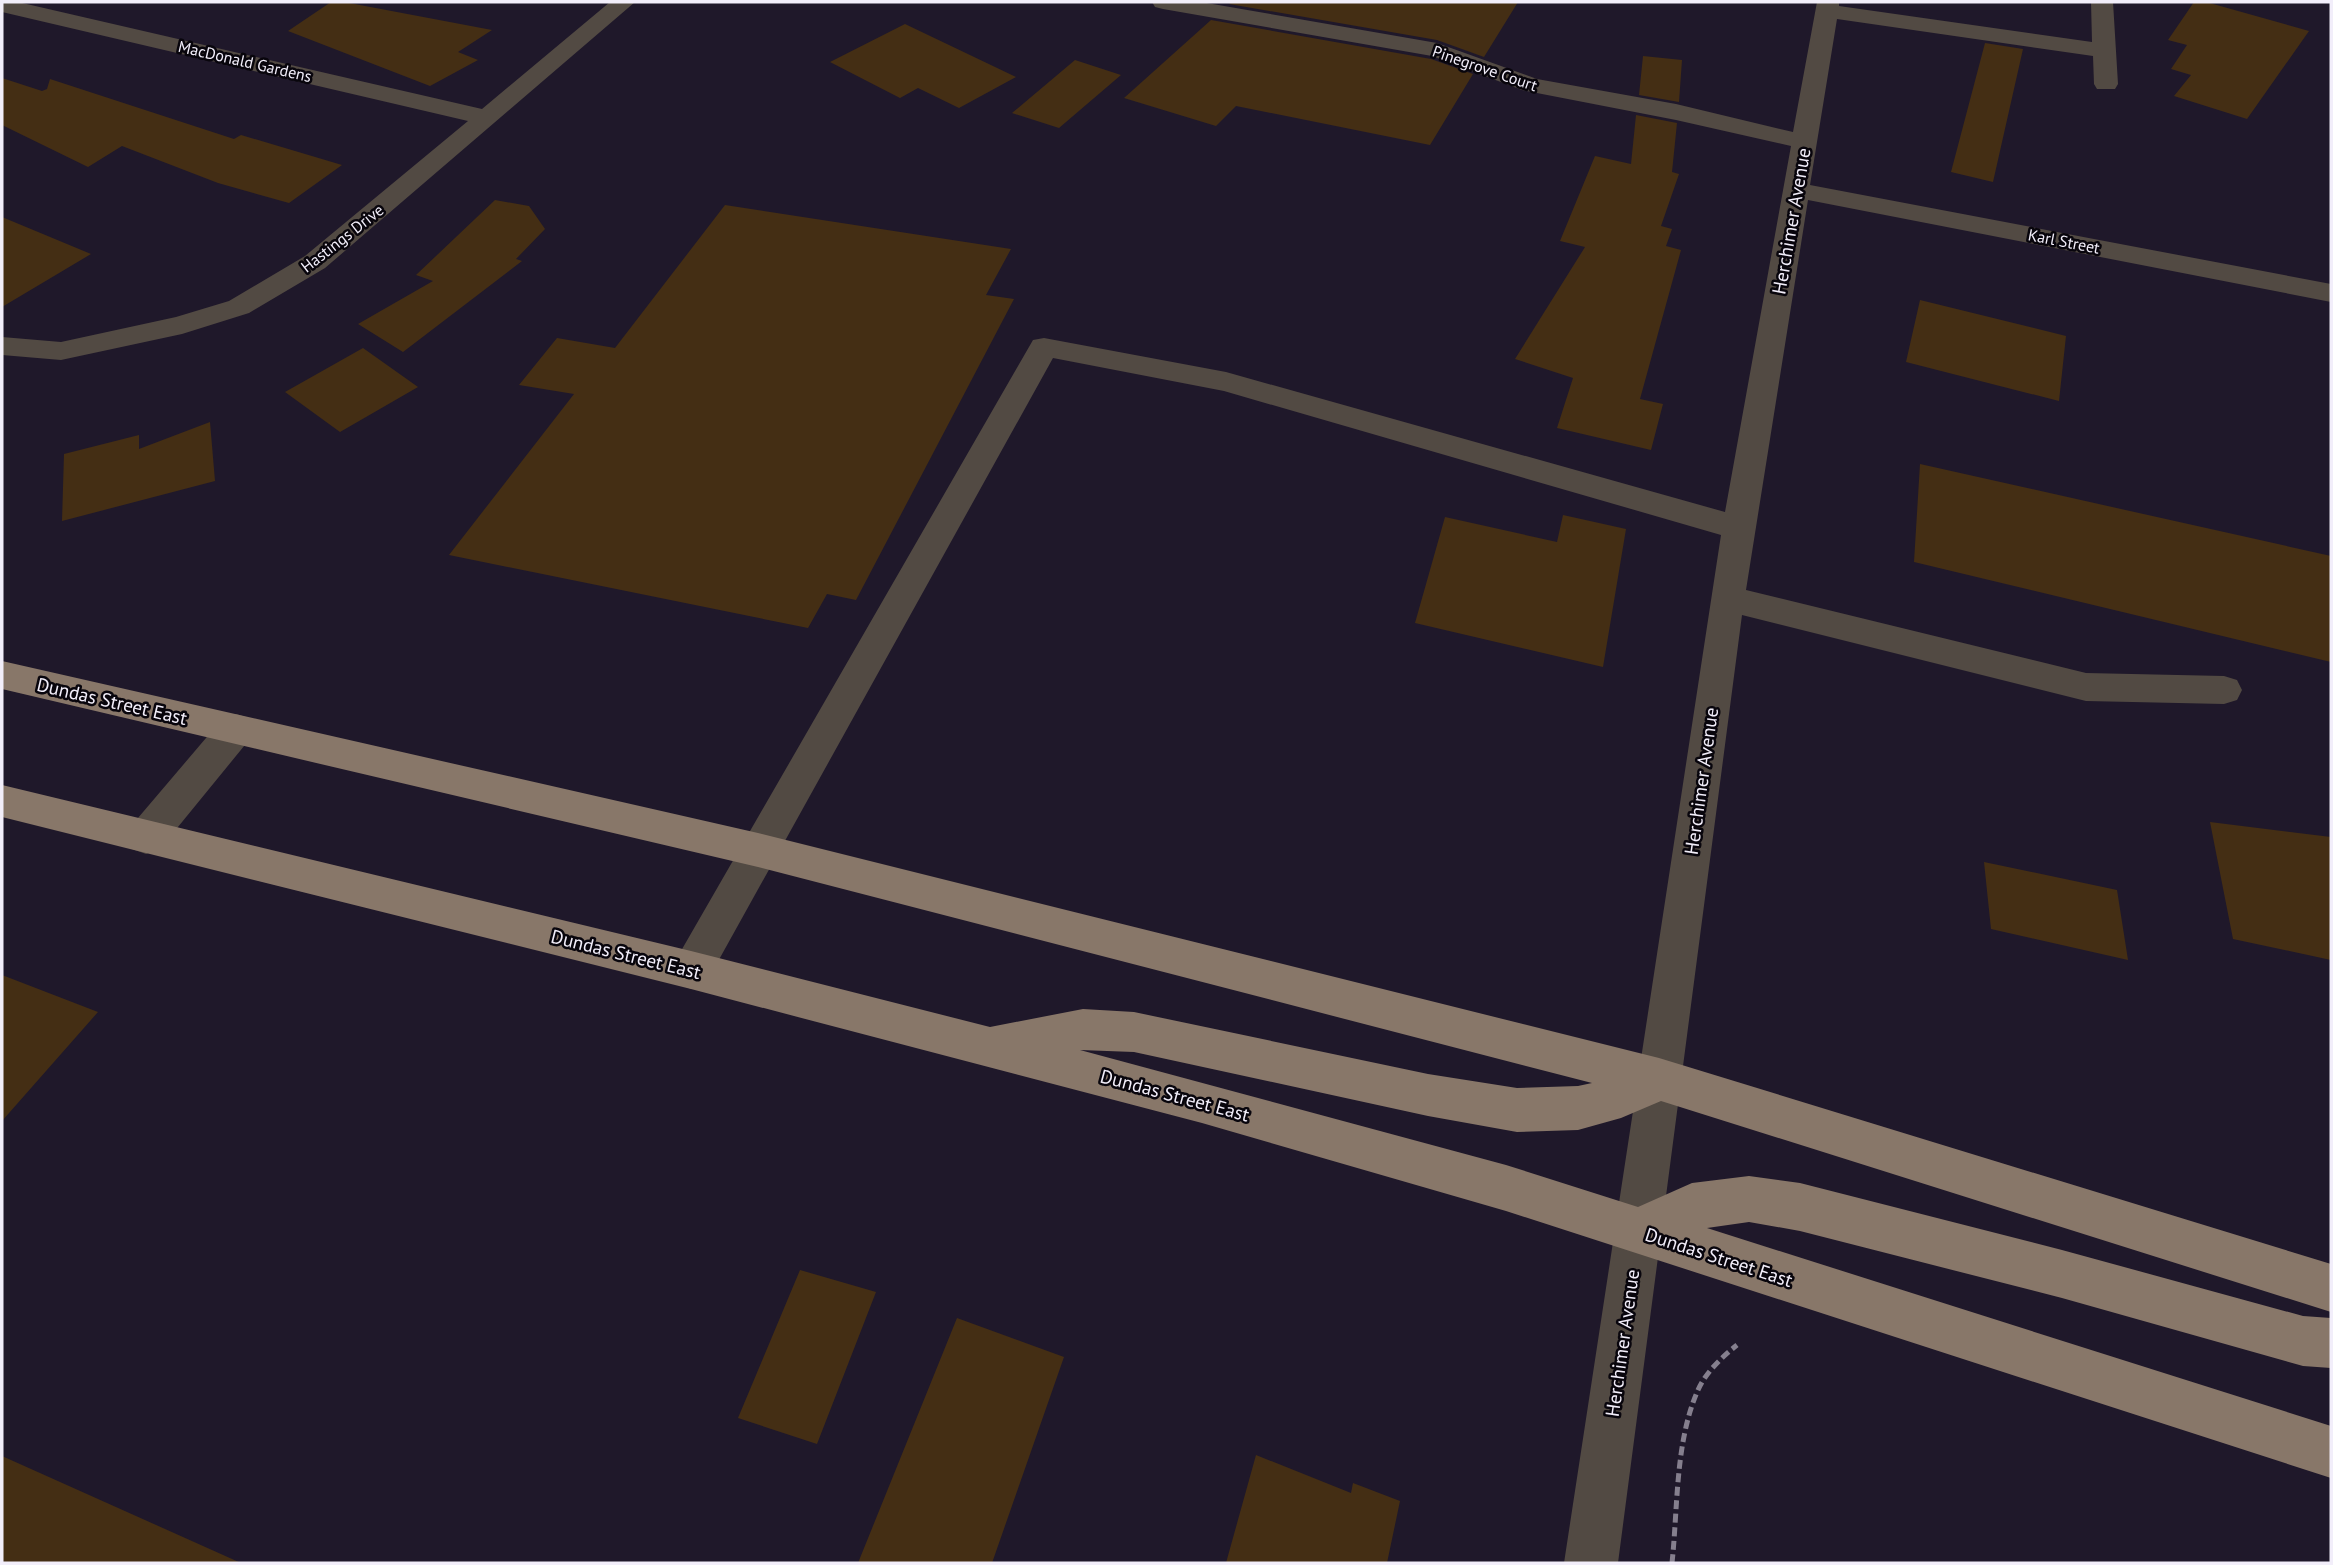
<svg xmlns="http://www.w3.org/2000/svg" width="2333" height="1565" viewBox="0 0 2333 1565" font-family="'PT Sans',sans-serif">
<style>
.building{fill:#442e14}
.lines{fill:none;stroke-linecap:round;stroke-linejoin:round}
.path{stroke:#857f8e;stroke-width:5;stroke-dasharray:9 4.5;stroke-linecap:butt}
.minor{fill:#524a43;fill-rule:evenodd}
.major{fill:#887769;fill-rule:evenodd}
.labels{text-anchor:middle;stroke-width:5;stroke-linejoin:round;paint-order:stroke}
.far-street-label{font-size:16px;fill:#f2eefa;stroke:#08050c}
.street-label{font-size:19px;fill:#f2eefa;stroke:#08050c}
</style>
<rect width="100%" height="100%" fill="#1f182a"/>
<path class="building" d="M331,2h13l148,28 -34,22 20,8 -48,26 -142,-55z
M1232,2h286l-34,55 -47,-17 -208,-36z
M2194,2h12l103,29 -62,88 -73,-23 17,-21 -20,-6 16,-24 -19,-5z
M1211,20l220,39 42,15 -43,71 -194,-39 -20,20 -92,-28z
M905,24l111,53 -57,31 -41,-20 -18,10 -70,-36z
M1985,43l38,6 -30,133 -42,-10z
M1643,56l39,4 -3,42 -40,-7z
M1075,60l46,15 -62,53 -47,-15z
M2,78l40,13 5,-2 3,-10 184,60 7,-4 101,30 -53,38 -71,-20 -96,-37 -34,21 -86,-42z
M1636,115l41,8 -5,49 7,2 -18,52 11,3 -6,17 15,4 -41,149 23,5 -12,46 -94,-22 16,-50 -58,-19 70,-112 -25,-6 35,-85 36,8z
M495,200l34,6 16,23 -29,30 6,2 -119,91 -45,-28 75,-43 -17,-6z
M725,205l286,44 -25,46 28,4 -158,301 -29,-6 -19,34 -359,-73 125,-161 -55,-9 38,-47 58,10z
M2,217l89,37 -89,53z
M1920,300l146,36 -7,65 -153,-39z
M363,348l55,39 -78,45 -55,-40z
M210,422l5,59 -153,40 2,-67 75,-19v14z
M1920,464l411,92v106l-417,-100z
M1563,515l63,14 -23,138 -188,-44 30,-106 112,25z
M2210,822l121,15v123l-98,-21z
M1984,862l133,28 11,70 -137,-31z
M2,975l96,37 -96,109z
M800,1270l76,22 -59,152 -79,-26z
M957,1318l107,39 -72,206h-134z
M1256,1455l95,38 2,-10 47,18 -13,62h-161z
M2,1456l239,107h-239z"/>
<g class="lines">
<path class="path" d="M1672,1563c6,-56 3,-121 26,-173 8,-18 24,-33 39,-45"/>
<path class="minor" d="M2,2h16l464,107 128,-107h25l-310,266 -76,45 -67,21 -121,26 -59,-5v-18l59,5 115,-25 53,-16 76,-45 163,-135 -466,-109z
M1152,2h49l236,41 100,36 139,25 117,28 24,-130h22v4l253,36 -1,-40h22l5,82 -3,5h-18l-3,-5 -1,-28 -256,-37 -27,166 521,99v18l-523,-102 -62,390 340,83 138,3 13,4 5,10 -5,10 -13,4 -138,-3 -344,-86 -124,948h-54l157,-1028 -497,-144 -171,-33 -347,625 -15,6 -15,-6 -6,-13 363,-630 11,-2 182,34 499,140 66,-366 -115,-26 -154,-30 -90,-34 -269,-47 -8,-2z
M236,714l13,4 6,11 -6,11 -89,109 -14,5 -14,-5 -6,-12 6,-12 91,-107z"/>
<path class="major" d="M2,661l756,172 901,225 672,206v48l-670,-211 -40,17 -43,12 -61,2 -89,-16 -294,-64 -54,-2 426,115 132,42 54,-24 57,-7 51,7 262,67 241,66 28,2v50l-28,-2 -241,-68 -262,-67 -51,-9 -42,6 624,198v52l-825,-267 -304,-88 -511,-134 -689,-172v-32l689,166 299,76 93,-18 51,3 294,62 89,14 61,-2 14,-3 -834,-216 -756,-178z"/>
</g>
<g class="labels">
<g class="far-street-label">
<text transform="translate(245 61) rotate(13)" y="6">MacDonald Gardens</text>
<text transform="translate(1485 68) rotate(19)" y="6">Pinegrove Court</text>
<text transform="translate(342 238) rotate(-38)" y="6">Hastings Drive</text>
<text transform="translate(2064 241) rotate(11)" y="6">Karl Street</text>
</g>
<g class="street-label">
<text transform="translate(1791 221) rotate(-80)" y="7">Herchimer Avenue</text>
<text transform="translate(112 701) rotate(13)" y="7">Dundas Street East</text>
<text transform="translate(1701 781) rotate(-82)" y="7">Herchimer Avenue</text>
<text transform="translate(626 954) rotate(14)" y="7">Dundas Street East</text>
<text transform="translate(1175 1095) rotate(15)" y="7">Dundas Street East</text>
<text transform="translate(1719 1257) rotate(18)" y="7">Dundas Street East</text>
<text transform="translate(1622 1343) rotate(-82)" y="7">Herchimer Avenue</text>
</g>
</g>
<rect width="2333" height="1565" fill="none" stroke="#f2eefa" stroke-width="7"/>
</svg>
